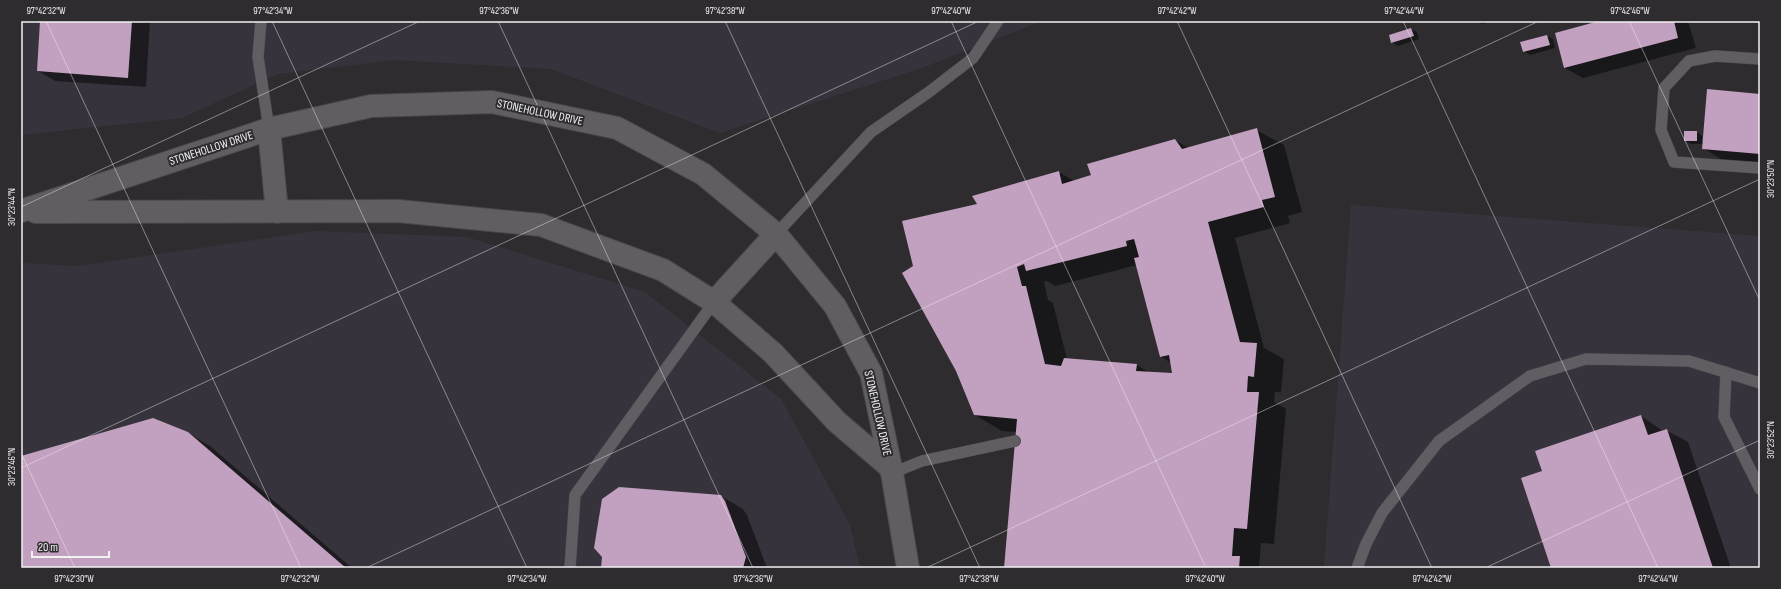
<svg xmlns="http://www.w3.org/2000/svg" width="1781" height="589" viewBox="0 0 1781 589" font-family="'Sofia Sans Condensed',sans-serif">
<style>
.built{fill:#37333c}
.shadow{fill:#0007;fill-rule:evenodd}
.building{fill:#c2a0bf;fill-rule:evenodd}
.lines{fill:none;stroke-linecap:round;stroke-linejoin:round}
.lane-casing{stroke:#4b494c;stroke-width:12}
.street-casing{stroke:#4b494c;stroke-width:24}
.lane{stroke:#605e62;stroke-width:11}
.street{stroke:#605e62;stroke-width:22}
.ticks{fill:none;stroke:#f2f1f3;stroke-width:1;stroke-opacity:0.45}
.labels{text-anchor:middle;stroke-width:4;stroke-linejoin:round;paint-order:stroke}
.street-label{font-size:12px;fill:#f2f1f3;stroke:#2e2c2f}
.neatline{fill:none;stroke:#f2f1f3;stroke-width:1.5}
.ticks-label{font-size:10px;text-anchor:middle;fill:#f2f1f3}
</style>
<rect width="100%" height="100%" fill="#2e2c2f"/>
<path class="built" d="M21,21h1021l-120,47 -202,65 -169,-64 -156,-9 -117,14 -96,44 -161,17z
M1351,205l409,31v332h-436z
M314,231l153,6 178,55 136,107 69,126 10,43h-839v-305l58,3z"/>
<path class="shadow" d="M41,21h109l-4,66 -91,-6 -17,-10z
M1477,21h15l-10,3z
M1603,21h85l8,27 -113,30 -18,-10z
M1411,29l6,3 2,7 -21,7 -6,-4z
M1547,36l6,3 2,9 -25,7 -6,-4z
M1760,95v67l-39,-3 -18,-11 1,-4h-13l-6,-3 11,-9 6,4v6h2z
M1256,130l28,15 18,67 -14,4 2,7 -55,15 29,110 20,11 -3,33h-6l-1,10 12,7 -12,135 -13,-1 -2,25h-254l12,-136 -15,-1 -27,-16 -61,-149 65,-62 80,-32 15,9 18,-5 83,-36 13,8zM1137,265l23,91 11,7 3,11 -24,-1 -13,-8 -70,-6 -14,-56 -5,-3 -4,-18 3,-1 8,5z
M1641,416l22,15 3,-1 22,12 43,126h-178l-10,-97z
M188,433l22,13 142,122h-331v-111z
M721,496l22,13 4,6 20,53h-165z"/>
<path class="building" d="M40,21h92l-4,57 -91,-7z
M1599,21h75l4,17 -114,30 -9,-35z
M1411,28l3,8 -23,7 -2,-8z
M1547,35l3,10 -27,7 -3,-10z
M1707,89l53,5v60l-58,-5z
M1257,128l18,69 -13,3 2,7 -56,15 32,120 17,1 -3,34 -6,-1 -1,16h12l-12,137 -13,-1 -2,28h8l-1,12h-235l13,-149 -43,-4 -18,-44 -54,-98 11,-7 -11,-45 75,-17 -5,-8 87,-25 3,13 29,-9 -4,-11 88,-25 7,10zM1134,239l5,18 -5,1 26,99 9,-2 3,18 -36,-2 1,-7 -73,-6 -3,8 -16,-2 -19,-78h-4l-5,-19 7,-3 2,7 101,-25 -1,-5z
M1684,131h13v10h-13z
M1641,415l7,20 19,-6 46,139h-162l-30,-90 21,-7 -7,-20z
M153,418l35,14 158,136h-325v-112z
M619,487l102,8 4,6 21,56 -3,11h-142l1,-11 -8,-9 8,-49z"/>
<g class="lines">
<g class="lane-casing">
<path id="lane" d="M261,21l-3,36 11,72
M1760,59l-45,-3 -26,5 -25,27 -3,42 13,32 86,6
M776,234l95,-102 58,-40 44,-34 25,-37
M1726,372l-2,45 36,72
M892,473l30,-12 93,-20
M570,568l5,-73 139,-193
M1357,568l9,-24 16,-31 57,-72 91,-65 56,-17 103,2 71,22"/>
</g>
<g class="street-casing">
<path id="street" d="M269,129l8,83
M21,211l248,-82 102,-23 121,-4 125,26 86,46 73,60 59,72 36,67 21,100 16,95
M36,212l362,-1 143,14 122,45 51,32 59,51 64,69 54,46
M714,302l62,-68"/>
</g>
<use href="#lane" class="lane"/>
<use href="#street" class="street"/>
</g>
<path class="ticks" d="M46,21l255,547M272,21l255,547M498,21l255,547M725,21l255,547M951,21l255,547M1177,21l255,547M1403,21l255,547M1629,21l131,280M21,207l399,-186M21,453l54,115M21,468l958,-447M366,568l1173,-547M926,568l834,-389M1485,568l275,-128"/>
<g class="labels">
<g class="street-label">
<text transform="translate(540 112) rotate(12)" y="4">STONEHOLLOW DRIVE</text>
<text transform="translate(211 148) rotate(-18)" y="4">STONEHOLLOW DRIVE</text>
<text transform="translate(878 413) rotate(77)" y="4">STONEHOLLOW DRIVE</text>
</g>
</g>
<rect width="1781" height="589" fill="none" stroke="#2e2c2f" stroke-width="44"/>
<path d="M32 551v6h77v-6" fill="none" stroke="#f2f1f3" stroke-width="2"/>
<text x="38" y="551" font-size="12" fill="#f2f1f3" stroke="#2e2c2f" stroke-width="3" paint-order="stroke">20 m</text>
<rect x="22" y="22" width="1737" height="545" class="neatline"/>
<g class="ticks-label">
<text x="46" y="14">97°42'32"W</text>
<text x="273" y="14">97°42'34"W</text>
<text x="499" y="14">97°42'36"W</text>
<text x="725" y="14">97°42'38"W</text>
<text x="951" y="14">97°42'40"W</text>
<text x="1177" y="14">97°42'42"W</text>
<text x="1404" y="14">97°42'44"W</text>
<text x="1630" y="14">97°42'46"W</text>
<text transform="translate(1770 179) rotate(-90)" y="4">30°23'50"N</text>
<text transform="translate(11 207) rotate(-90)" y="4">30°23'44"N</text>
<text transform="translate(1770 440) rotate(-90)" y="4">30°23'52"N</text>
<text transform="translate(11 467) rotate(-90)" y="4">30°23'46"N</text>
<text x="74" y="582">97°42'30"W</text>
<text x="300" y="582">97°42'32"W</text>
<text x="527" y="582">97°42'34"W</text>
<text x="753" y="582">97°42'36"W</text>
<text x="979" y="582">97°42'38"W</text>
<text x="1205" y="582">97°42'40"W</text>
<text x="1432" y="582">97°42'42"W</text>
<text x="1658" y="582">97°42'44"W</text>
</g>
</svg>
